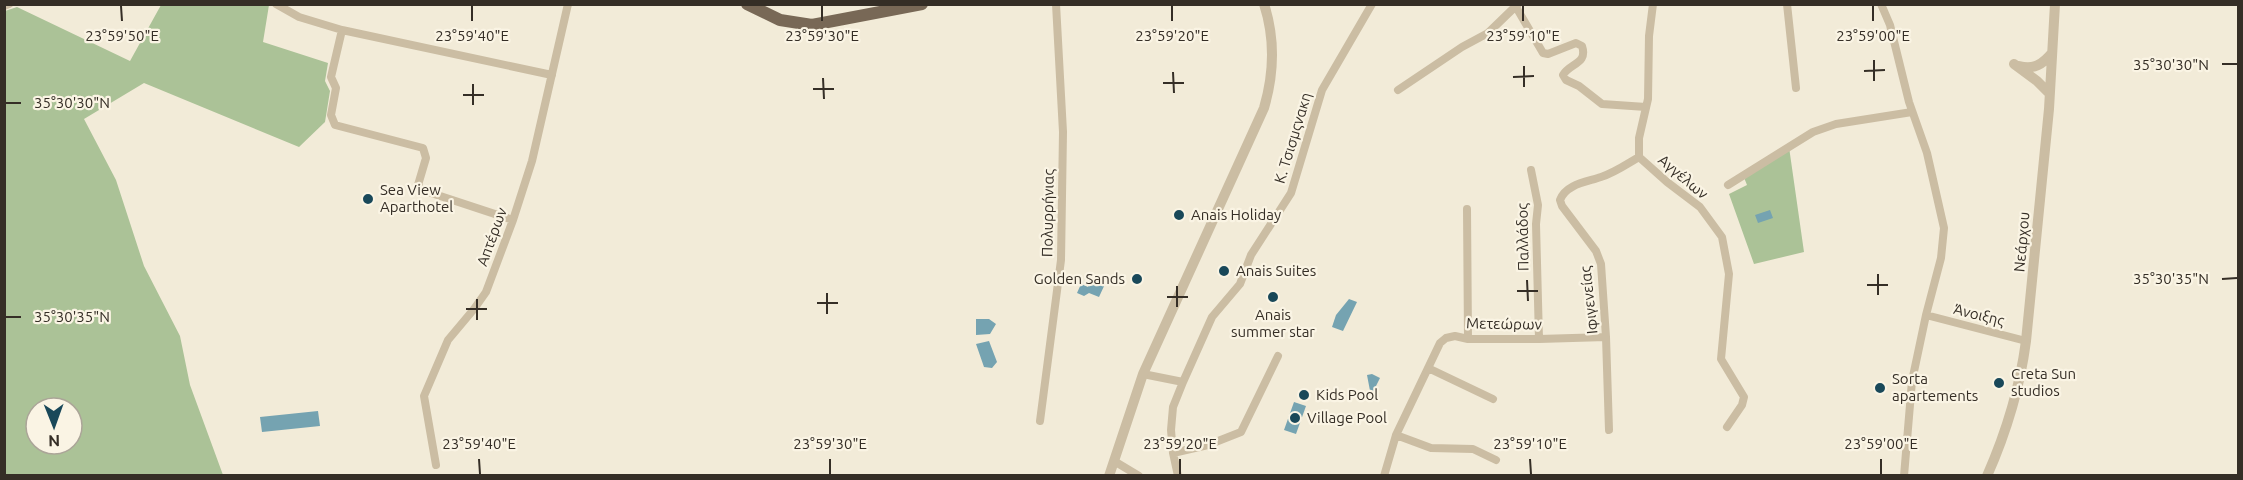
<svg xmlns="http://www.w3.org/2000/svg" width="2243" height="480" viewBox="0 0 2243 480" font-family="Ubuntu,sans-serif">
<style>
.green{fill:#abc297;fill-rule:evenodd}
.water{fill:#75a3b1}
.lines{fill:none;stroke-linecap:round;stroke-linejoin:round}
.minor{stroke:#cbbda3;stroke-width:8}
.tertiary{stroke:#cbbda3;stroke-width:10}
.primary{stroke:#786856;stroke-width:12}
.ticks{fill:none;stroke:#352e26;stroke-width:2}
.poi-dot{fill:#194859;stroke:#faf4e4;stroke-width:2}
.labels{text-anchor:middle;stroke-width:4.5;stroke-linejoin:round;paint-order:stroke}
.street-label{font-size:15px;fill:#352e26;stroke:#faf4e4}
.poi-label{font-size:15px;fill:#352e26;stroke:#faf4e4;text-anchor:start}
.ticks-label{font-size:15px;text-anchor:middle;fill:#352e26;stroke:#faf4e4;stroke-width:4.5;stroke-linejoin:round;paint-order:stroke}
</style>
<rect width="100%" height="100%" fill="#f2ebd8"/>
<path class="green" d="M161,5h108l-6,37 65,21 -3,18 5,10 -5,31 -26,25 -155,-64 -60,36 32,61 28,86 36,70 10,49 33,90h-218v-464l12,-4 113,54zM36,408h36v36h-36z
M1789,147l15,105 -50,12 -25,-70 18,-9 -4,-10z"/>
<path class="water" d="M1770,210l3,8 -15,5 -3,-8z
M1092,278l13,6 -6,13 -10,-4 -5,3 -7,-3 4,-9 7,3z
M1349,299l8,3 -14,29 -11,-4 4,-12z
M976,319h13l7,5 -6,10 -14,1z
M989,341l8,21 -5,6 -8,-1 -8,-23z
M1372,374l8,4 -9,18 -4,-21z
M1294,402l12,4 -10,28 -12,-4z
M318,411l2,15 -58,6 -2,-15z"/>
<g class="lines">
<path class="minor" d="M276,4l23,13 43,13 210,45
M1653,4l-4,32 -1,63 -9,39v19l28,25 33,25 22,30 7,37 -8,85 23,38 -2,8 -15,22
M1787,4l9,84
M1881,4l9,21 19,77 18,51 17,75 -3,30 -15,57 -14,66 -8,95
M4,6l5,-2
M1516,7l27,46 5,1 28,-11 6,3c6,18 -12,17 -19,29l3,5 13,6 23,18 44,3
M342,30l-11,47 5,11 -5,27 4,10 88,23 3,10 -8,27 4,5 91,30
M1398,90l64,-43 26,-14 30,-29
M1531,170l7,35 -2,19 3,115
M1728,185l85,-53 23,-8 76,-12
M1467,209l1,130
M1926,315l100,26
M1428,368l65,31
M1143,374l40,8
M1040,421l21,-161 2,-128 -7,-128
M1609,430l-3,-93 -5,-73 -5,-13 -34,-45 -2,-6c6,-16 27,-18 41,-23 13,-4 26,-13 38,-20
M1396,435l35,13 42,1 23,11
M1173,453l35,-8 33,-13 37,-76
M1114,461l25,15
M436,465l-12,-69 24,-56 26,-31 12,-17 27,-72 19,-59 36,-157
M1178,476l-5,-23 -2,-23 2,-23 10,-25 29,-65 28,-33 11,-29 40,-62 31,-103 50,-86
M1384,476l12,-41 44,-92 6,-5 9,-2 13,3h71l67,-2"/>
<path class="tertiary" d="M2014,64l23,17 12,12
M2019,66c15,4 24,-2 33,-13
M1109,476l34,-102 121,-266c10,-34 11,-70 0,-104
M1987,476c19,-43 33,-89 39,-135l23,-232 6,-105"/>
<path class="primary" d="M747,4l33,16 32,5 110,-21"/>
</g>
<path class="ticks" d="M121,6l1,15M472,6v15M822,6v15M1172,6v15M1523,6v15M1873,6v15M1874,60v21M2222,64h15M1524,66v21M1864,71l21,-1M1173,72l1,21M1513,77l21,-1M823,78l1,21M1163,83h21M473,84v21M813,89h21M463,95h21M6,103h15M1878,274v21M2222,279l15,-1M1527,280l1,21M1867,285h21M1177,286v21M1517,291h21M827,293v21M1167,297h21M477,299v21M817,303h21M466,309h21M6,317h15M479,459l1,15M830,459v15M1180,459v15M1530,459l1,15M1881,459v15"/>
<g class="poi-dot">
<circle cx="368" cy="199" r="6"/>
<circle cx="1179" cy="215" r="6"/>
<circle cx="1224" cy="271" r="6"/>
<circle cx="1137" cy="279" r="6"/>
<circle cx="1273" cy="297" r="6"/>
<circle cx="1999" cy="383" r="6"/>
<circle cx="1880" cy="388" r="6"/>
<circle cx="1304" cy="395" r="6"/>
<circle cx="1295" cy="418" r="6"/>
</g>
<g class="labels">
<g class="street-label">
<text transform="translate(1293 138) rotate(-73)" y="5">Κ. Τσισμςνακη</text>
<text transform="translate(1683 177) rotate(40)" y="5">Αγγέλων</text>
<text transform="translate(1048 213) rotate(-89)" y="5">Πολυρρήνιας</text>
<text transform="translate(492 237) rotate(-70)" y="5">Απτέρων</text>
<text transform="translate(1523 237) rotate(-91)" y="5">Παλλάδος</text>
<text transform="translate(2022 242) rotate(-85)" y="5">Νεάρχου</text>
<text transform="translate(1589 300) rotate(-96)" y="5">Ιφιγενείας</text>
<text transform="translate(1979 315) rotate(14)" y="5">Άνοιξης</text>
<text transform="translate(1504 324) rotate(1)" y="5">Μετεώρων</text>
</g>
<g class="poi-label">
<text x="380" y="195">Sea View<tspan x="380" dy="17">Aparthotel</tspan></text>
<text x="1191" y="220">Anais Holiday</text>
<text x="1236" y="276">Anais Suites</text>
<text x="1125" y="284" text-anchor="end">Golden Sands</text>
<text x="1273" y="320" text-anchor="middle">Anais<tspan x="1273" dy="17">summer star</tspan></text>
<text x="2011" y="379">Creta Sun<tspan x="2011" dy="17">studios</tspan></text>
<text x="1892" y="384">Sorta<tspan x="1892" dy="17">apartements</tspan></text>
<text x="1316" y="400">Kids Pool</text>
<text x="1307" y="423">Village Pool</text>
</g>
</g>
<g class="ticks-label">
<text x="122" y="41">23°59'50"E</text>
<text x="472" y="41">23°59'40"E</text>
<text x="822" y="41">23°59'30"E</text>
<text x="1172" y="41">23°59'20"E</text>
<text x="1523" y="41">23°59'10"E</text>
<text x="1873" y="41">23°59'00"E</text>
<text x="2171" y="70">35°30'30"N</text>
<text x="72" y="108">35°30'30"N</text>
<text x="2171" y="284">35°30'35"N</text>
<text x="72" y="322">35°30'35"N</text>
<text x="479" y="449">23°59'40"E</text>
<text x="830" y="449">23°59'30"E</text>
<text x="1180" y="449">23°59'20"E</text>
<text x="1530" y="449">23°59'10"E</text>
<text x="1881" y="449">23°59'00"E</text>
</g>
<rect width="2243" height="480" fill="none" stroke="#352e26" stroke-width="12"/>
<g transform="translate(54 426) rotate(179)"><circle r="28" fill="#faf4e4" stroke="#aba598" stroke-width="1.5"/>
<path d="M0-4.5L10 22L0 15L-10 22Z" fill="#194859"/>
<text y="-9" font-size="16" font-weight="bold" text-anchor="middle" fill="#352e26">N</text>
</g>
</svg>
